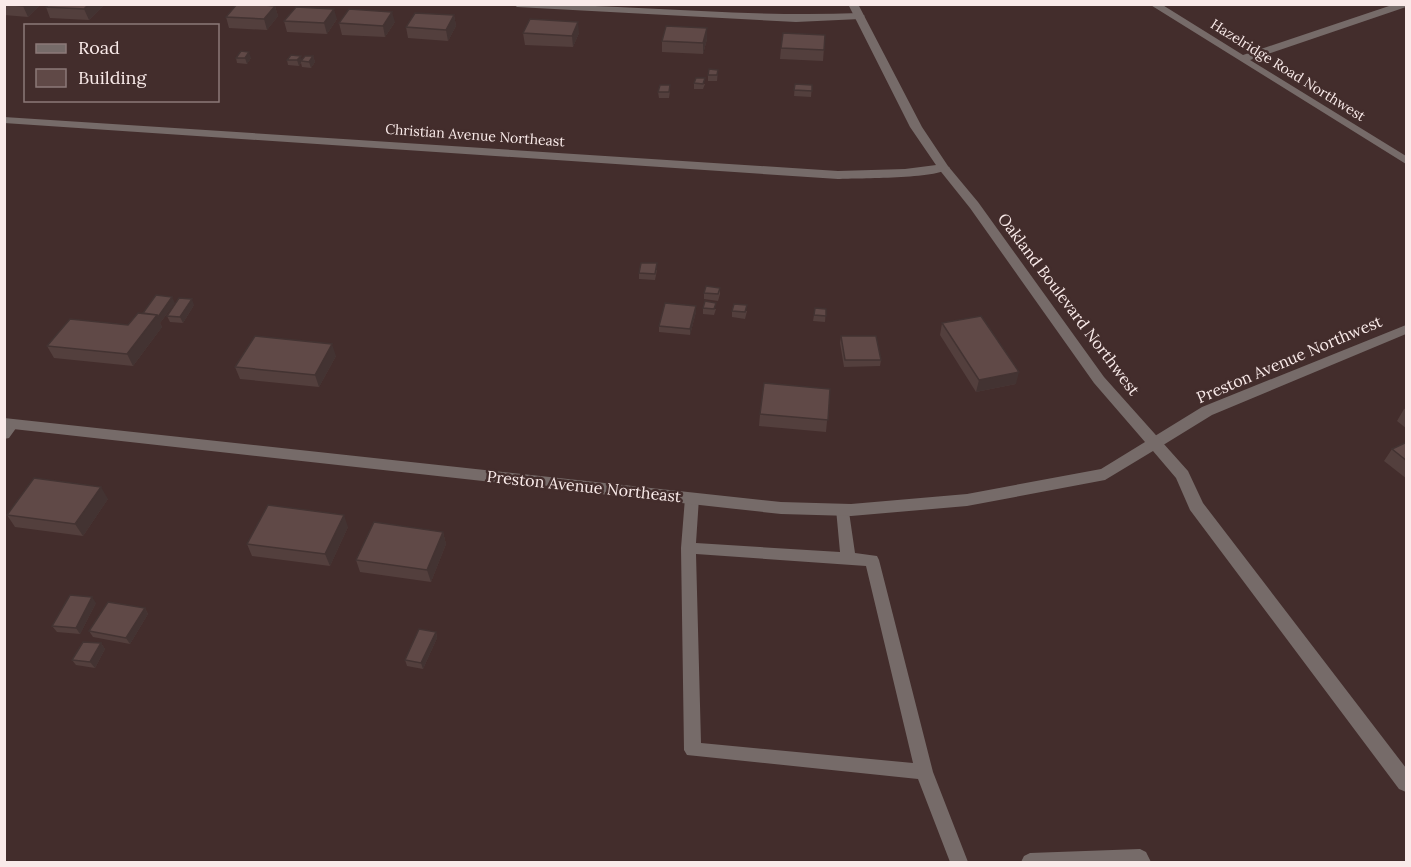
<svg xmlns="http://www.w3.org/2000/svg" width="1411" height="867" viewBox="0 0 1411 867" font-family="Lora,serif">
<style>
.lines{fill:none;stroke-linecap:round;stroke-linejoin:round}
.service{fill:#766b69;fill-rule:evenodd}
.minor{fill:#766b69;fill-rule:evenodd}
.tertiary{fill:#766b69;fill-rule:evenodd}
.wall{fill:#533f3d}
.shaded-wall{fill:#433332}
.building{fill:#604947;stroke:#433332;stroke-width:1.5}
.labels{text-anchor:middle;stroke-width:5;stroke-linejoin:round;paint-order:stroke}
.far-street-label{font-size:14px;fill:#f9eae9;stroke:#432d2c}
.street-label{font-size:16px;fill:#f9eae9;stroke:#432d2c}
</style>
<rect width="100%" height="100%" fill="#432d2c"/>
<g class="lines">
<path class="service" d="M692,493l5,1 2,4 -3,45 144,9 -4,-43 2,-4h10l7,48 22,3 2,4 54,212 35,90h-18l-32,-83 -231,-24 -3,-5 -3,-202 4,-50 2,-4zM696,554l170,12 47,197 -212,-20z
M1140,849l6,3 5,10h-130l3,-6 6,-3z"/>
<path class="minor" d="M513,4c116,0 231,14 347,9l5,3 -5,3 -64,3 -279,-15z
M1149,4h12l82,51 152,-51h11v3l-156,53 156,96v8z
M4,117l834,54 67,-2 39,-5 6,4c-13,11 -91,10 -112,11l-834,-56z
M1406,325v9l-194,81 -52,32h-10l-3,-4 3,-4 52,-32z
M12,419l7,5 -10,14 -5,1v-16z"/>
<path class="tertiary" d="M848,4h10l64,123 26,39 30,36 126,175 84,94 15,32 203,265v24l-7,-3 -209,-279 -14,-32 -23,-27 -48,29 -138,26 -116,10 -70,-2 -777,-86v-10l777,84 70,2 116,-10 134,-25 44,-27 -51,-59 -124,-175 -32,-40 -28,-41z"/>
</g>
<path class="wall" d="M4,4h37l-13,13 -24,-2z
M103,6l-14,14 -39,-2 -4,-11z
M275,6l3,10 -11,14 -38,-2 -3,-11z
M454,15l2,11 -8,15 -40,-3 -2,-11z
M337,19l-10,15 -40,-2 -3,-11z
M395,22l-10,15 -43,-2 -3,-12z
M523,33h56l-6,14 -48,-2z
M825,35l-2,26 -43,-2 1,-11z
M707,39l-4,15 -41,-2v-11z
M313,56l2,6 -4,6 -9,-1 -1,-4 -2,3 -11,-1 -1,-5h15z
M236,58h15l-4,6 -10,-1z
M718,70l-1,11h-9v-6z
M694,83l11,1 -2,5h-9z
M795,84l17,1 -1,12 -17,-1z
M670,85v6l-1,7h-10l-1,-6z
M657,270l-2,10 -16,-1v-6z
M720,288v6l-2,7 -14,-2v-6z
M175,303l-15,20 2,4 -29,39 -79,-8 -7,-12 81,-21 15,-12z
M194,305l-11,18 -13,-1 -3,-6z
M696,306v6l-6,23 -31,-3v-6z
M703,308l13,1 -2,6 -11,-1z
M826,309l-1,13 -12,-1 1,-6z
M732,311h15l-2,8 -13,-2z
M942,323l74,61 -40,8 -36,-57z
M841,336l40,24 -1,6 -36,1 -4,-24z
M336,356l-17,31 -79,-8 -5,-12z
M830,389l-4,43 -67,-6 1,-12z
M1407,408v21l-10,-8 7,-12z
M1407,442v37l-23,-18 8,-12z
M108,499l-25,37 -68,-9 -8,-12z
M348,527l-18,39 -78,-10 -5,-12z
M443,532l3,12 -15,38 -71,-10 -4,-12z
M96,603l-16,31 -23,-2 -5,-6z
M145,608l3,6 -18,30 -37,-7 -4,-6z
M436,632l1,6 -14,31 -16,-3 -2,-6z
M101,643l4,6 -10,19 -19,-3 -4,-5z"/>
<path class="shaded-wall" d="M24,4h17l-13,13 -5,-11z
M89,4h13l1,2 -14,14 -5,-11z
M275,6l3,10 -11,14 -3,-11z
M334,9l3,10 -10,15 -3,-11z
M392,12l3,10 -10,15 -2,-11z
M454,15l2,11 -8,15 -2,-11z
M578,22l1,11 -6,14 -1,-11z
M707,28v11l-4,15v-11z
M249,52l2,6 -4,6 -2,-6z
M301,56l1,5h-1v2l-2,3 -2,-6z
M313,56l2,6 -4,6 -2,-6z
M172,297l3,6 -15,20 2,4 -29,39 -6,-12 30,-39z
M192,299l2,6 -11,18 -3,-6z
M696,306v6l-6,23v-6z
M332,344l4,12 -17,31 -4,-12z
M1019,372l-3,12 -40,8 3,-12z
M101,487l7,12 -25,37 -8,-12z
M344,515l4,12 -18,39 -5,-12z
M443,532l3,12 -15,38 -4,-12z
M92,597l4,6 -16,31 -4,-6z
M145,608l3,6 -18,30 -4,-6z
M436,632l1,6 -14,31 -2,-6z
M101,643l4,6 -10,19 -5,-6z"/>
<path class="building" d="M4,4h20l-1,2z
M49,4h40l-5,5 -38,-2z
M237,4h17l21,2 -11,13 -38,-2z
M296,7l38,2 -10,14 -40,-2z
M349,9l43,3 -9,14 -44,-3z
M415,13l39,2 -8,15 -40,-3z
M530,19l48,3 -6,14 -49,-3z
M666,26l41,2 -4,15 -41,-2z
M783,33l42,2 -1,15 -43,-2z
M241,51l8,1 -4,6h-9z
M291,55l10,1 -4,4h-10z
M305,56h8l-4,6 -8,-1z
M709,69l9,1 -1,5h-9z
M696,78h9l-2,6 -9,-1z
M795,84l17,1v6l-18,-1z
M660,85h10l-1,7h-11z
M641,263h16l-2,11 -16,-1z
M706,286l14,2 -2,6 -14,-1z
M156,295l16,2 -14,20 -1,-2 -14,-2z
M179,298l13,1 -12,18 -13,-1z
M705,301l11,2 -2,6 -11,-1z
M665,303l31,3 -6,23 -31,-3z
M734,304l13,1 -2,7 -13,-1z
M815,308l11,1v7l-12,-1z
M138,313l19,2 -30,39 -80,-8 23,-27 58,6z
M981,316l38,56 -40,8 -37,-57z
M255,336l77,8 -17,31 -80,-8z
M841,336h35l5,24h-36z
M764,383l66,6 -2,31 -68,-6z
M1407,442v19l-15,-12z
M34,478l67,9 -26,37 -68,-9z
M268,505l76,10 -19,39 -78,-10z
M374,522l69,10 -16,38 -71,-10z
M70,595l22,2 -16,31 -24,-2z
M108,602l37,6 -19,30 -37,-7z
M419,629l17,3 -15,31 -16,-3z
M83,642l18,1 -11,19 -18,-2z"/>
<g class="labels">
<g class="far-street-label">
<text transform="translate(1288 70) rotate(32)" y="5">Hazelridge Road Northwest</text>
<text transform="translate(475 135) rotate(4)" y="5">Christian Avenue Northeast</text>
</g>
<g class="street-label">
<text transform="translate(1069 304) rotate(53)" y="6">Oakland Boulevard Northwest</text>
<text transform="translate(1289 359) rotate(-23)" y="6">Preston Avenue Northwest</text>
<text transform="translate(584 486) rotate(6)" y="6">Preston Avenue Northeast</text>
</g>
</g>
<rect width="1411" height="867" fill="none" stroke="#f9eae9" stroke-width="12"/>
<rect x="24" y="24" width="195" height="78" fill="#432d2c" stroke="#8c7978" stroke-width="1.5"/>
<rect x="36" y="44" width="30" height="9" fill="#766b69" stroke="#8c7978" stroke-width="1.5"/>
<text x="78" y="54" font-size="18" fill="#f9eae9">Road</text>
<rect x="36" y="69" width="30" height="18" fill="#604947" stroke="#8c7978" stroke-width="1.5"/>
<text x="78" y="84" font-size="18" fill="#f9eae9">Building</text>
</svg>
